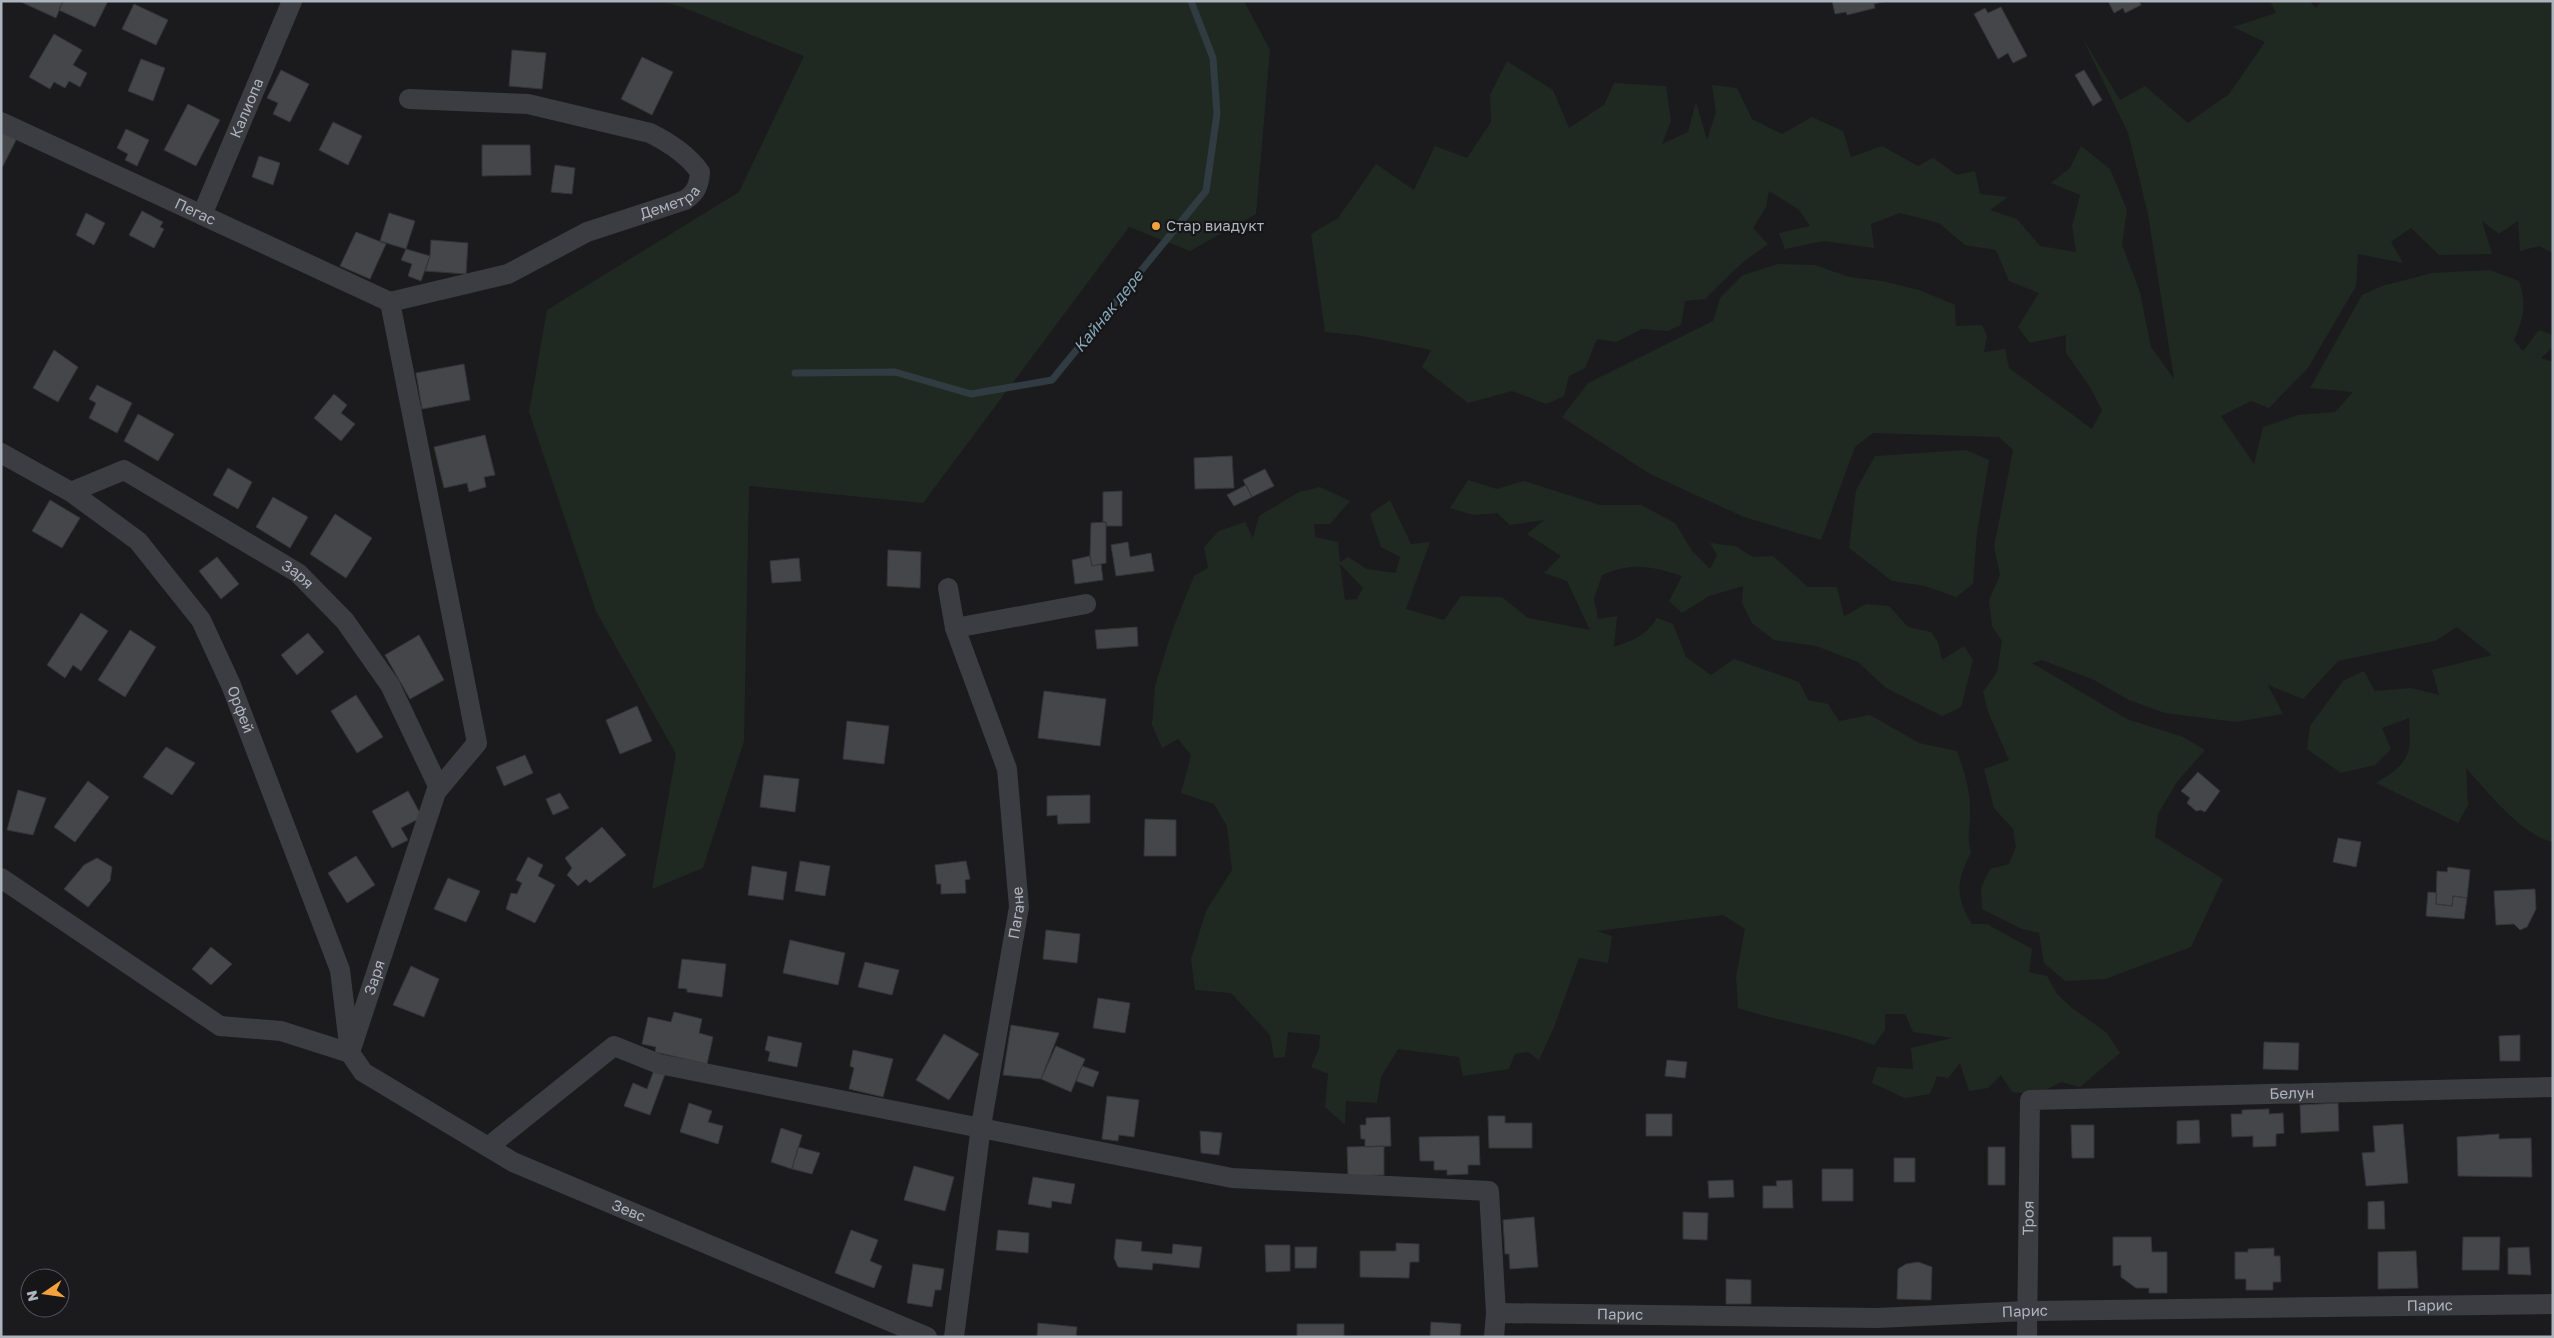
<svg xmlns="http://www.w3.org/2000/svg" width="2554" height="1338" viewBox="0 0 2554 1338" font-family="'Golos Text',sans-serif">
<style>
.green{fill:#202921;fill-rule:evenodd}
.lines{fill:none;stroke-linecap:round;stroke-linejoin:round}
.stream{stroke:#303c42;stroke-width:7}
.building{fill:#45464a;stroke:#353539}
.street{stroke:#3c3d42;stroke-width:20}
.poi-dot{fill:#f4a23c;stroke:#161618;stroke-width:2}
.labels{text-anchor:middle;stroke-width:4.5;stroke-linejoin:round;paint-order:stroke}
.street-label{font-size:15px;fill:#adb4bd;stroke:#161618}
.poi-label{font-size:15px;fill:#adb4bd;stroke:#161618;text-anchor:start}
.water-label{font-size:16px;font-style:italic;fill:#85a5b7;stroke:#161618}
</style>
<rect width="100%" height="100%" fill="#1b1b1d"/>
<path class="green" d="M659,1h585l26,49 -14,164 -66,37 -61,-24 -206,276 -174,-17 -5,255 -41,127 -51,21 24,-135 -80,-143 -67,-199 18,-102 192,-118 65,-136 -122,-49z
M2270,1h39l7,7 5,-7h232v252l-14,-7 -19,5 -2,-30 -19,13 -17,-13 10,33 -53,1 -28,-27 -20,14 12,21 -45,-9 -2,32 -48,82 -39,40 -18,-7 -30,15 33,48 9,-37 35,-12 37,-3 18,-20 -43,-4 52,-93 20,-9 50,-13 58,-3 29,11c8,24 5,36 -5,59l9,11 16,-21 14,5v12l-12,11 12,4v480c-33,-8 -64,-49 -87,-74l2,37 -10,18 -82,-40c33,-20 36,-27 33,-65l-27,10 9,21 -16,16 -34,8 -34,-24 3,-23 33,-45 21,-10 11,20 36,-3 28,7 -7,-25 60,-15 -35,-28 -22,14 -97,20 -35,38 -35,-14 15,29 -47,8 -71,-9 -36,-13 -35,-20 -52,-20 -10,3 95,56 56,18 22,13 -29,33 -18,31 -3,23 68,42 -32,68 -86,32 -40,2 -21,-18 -5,-30 -17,-4 -40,-20 -1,-21 9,-19 19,-5 7,-17 -3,-18 -19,-21 -10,-39 25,-9 -20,-46 -6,-22 14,-20 5,-31 -10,-15 -3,-26 11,-25 -6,-28 19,-97 -14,-13 -126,-4 -18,14 -34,93 -77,-23 -94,-43 -88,-57 26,-34 125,-62 7,-23 23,-23 35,-11 37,1 34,12 33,4 37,9 36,15 1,21 26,-1 5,11 -3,16 21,-3 4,19 83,61 10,-19 -12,-23 -24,-34v-18l-36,8 -12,-16 21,-34 -30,-12 -13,-31 -31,-5 -26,-22 -39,-10 -29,11 3,24 -50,-7 -39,8 -6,-16 31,-7 -12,-17 -29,-18 -3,16 -13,21 15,16 -25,18 -38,37 -20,2 -4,24 -13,6 -26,-2 -26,13 -19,-3 -12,29 -16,8 -5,20 -18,8 -34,-13 -44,12 -46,-36 9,-17 -68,-14 -38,-4 -14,-98 27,-16 38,-54 38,26 21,-44 32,12 24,-36 -1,-27 17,-34 46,29 16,38 35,-23 10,-22 52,3 5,35 -9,23 26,-12 8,-30 11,38 9,-28 -4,-27 25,3 15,31 30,15 30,-17 31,14 8,26 31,-11 36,20 15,-8 24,17 18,-4 5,23 28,3 -18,13 27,9 23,27 36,6 -4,-26 8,-31 -29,-12 19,-15 11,-22 29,23 17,41 -5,35 18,47 11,55 23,32 -26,-165 -20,-81 -46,-96 38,63 25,-14 43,37 41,-29 36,-52 -32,-15 43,-14z
M1966,450l23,10 -12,73 -4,51 -17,13 -31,-11 -33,-5 -43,-33 7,-58 19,-34z
M1468,480l29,9 27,-8 76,24h41l34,18 17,28 18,18 7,-14 -7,-12 25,3 18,11 20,-1 35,31h29l7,29 22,-12 23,2 19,21 23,5 7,10 4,18 22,-14 9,14 -12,47 -19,9 -56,-28 -28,-26 -42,-16 -42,-6 -22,-17 -10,-20 1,-17 -34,10 -27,17 -13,-12 13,-25c-31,-10 -50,-14 -80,-1l-8,24 4,20 19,-3 -3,31c18,-6 33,-12 43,-29l16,6 13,33 25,18 23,-16 65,23 9,18 20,4 11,17 31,-6 49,28 38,8c6,17 13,37 13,56 1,18 -4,28 1,46 -15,28 -16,44 1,71h15l45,25 -3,23 18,4 10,18 15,14 35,25 13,20 -40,34 -19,-5 -24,13 -25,-3 -11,-17 -13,13 -19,3 -9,-28 -12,15 -11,-2 -7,18 -25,4 -33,-15 5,-16 36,2 -2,-21 41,-10 -39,-6 -8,-18h-20v16l-11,15c-44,-17 -91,-22 -136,-37l-2,-31 9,-48 -22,-14 -126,16 15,5 -4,27 -29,-5 -25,69 -15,33 -11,-8 -13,2 -6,15 -46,7 -4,-19 -61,-8 -17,28 -4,26 -31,-2 -1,24 -20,-18 3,-33 -17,-7 8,-18 1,-14 -32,-3 -3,25 -11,1 -4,-23 -39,-42 -36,-3 -4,-31 15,-48 26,-41 -5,-44 -13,-22 -33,-11 10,-38 -13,-16 -16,9 -10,-23 3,-39 17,-55 22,-55 14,-8 -4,-21 15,-16 26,-9 8,16 6,-22 40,-24 21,-5 30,14 -20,23h-16l1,13 23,5 2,20 8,-5 19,12 29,4 4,-16 -19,-10 -11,-33 20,-14 21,44 19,-2 -24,67 38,11 17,-24 41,1 26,21 62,12 -23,-49 -23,-8 17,-17 -34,-22 17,-14 -34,5 -13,-12 -24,2 -23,-7zM1340,564l23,24 -6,11 -12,1z"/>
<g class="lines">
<path class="stream" d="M795,373l100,-1 76,22 81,-14 154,-189 11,-77 -4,-56 -22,-57"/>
</g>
<path class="building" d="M19,1h44l-7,17z
M63,1h45l-13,26 -36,-17z
M1832,1h55l-13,3 1,4 -28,7 -1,-3 -11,2z
M2108,1h31l2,4 -16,8 -2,-5 -9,5z
M134,4l34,16 -12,25 -34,-16z
M2001,7l26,49 -14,7 -5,-10 -10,6 -24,-45 11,-6 3,5z
M54,34l28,16 -9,15 14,8 -7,14 -11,-6 -4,7 -11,-6 -4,7 -21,-12z
M512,50l34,3 -4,36 -33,-3z
M642,57l31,15 -21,43 -31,-16z
M141,59l24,9 -12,33 -25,-10z
M281,70l28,14 -19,38 -17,-8 5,-11 -11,-5z
M2084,70l18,30 -9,6 -18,-31z
M188,104l32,16 -24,46 -32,-16z
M333,122l29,14 -14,29 -29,-15z
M126,129l23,11 -12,26 -12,-6 3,-6 -11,-6z
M1,130l16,8 -14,28 -2,-1z
M482,145h48l1,30 -49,1z
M259,156l21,7 -7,22 -21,-8z
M555,165l20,3 -3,26 -21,-2z
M142,211l21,11 -3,5 4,2 -10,19 -25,-13z
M86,213l19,10 -11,22 -18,-10z
M389,213l26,8 -9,28 -26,-8z
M356,232l30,12 -16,35 -30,-13z
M431,240l37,3 -2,31 -41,-3 5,-15z
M406,249l24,7 -9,25 -13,-5 4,-12 -11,-4z
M54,350l24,17 -20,35 -25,-14z
M464,364l6,36 -48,9 -6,-36z
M97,385l35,18 -15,30 -28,-15 7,-15 -7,-4z
M334,394l13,11 -6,8 14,11 -14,17 -27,-23z
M138,414l36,20 -16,27 -34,-20z
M485,435l10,40 -11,2 2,10 -17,5 -2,-9 -23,5 -10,-41z
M1232,456l2,32 -39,1 -1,-31z
M228,468l24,14 -14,27 -25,-14z
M1265,469l9,17 -22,11 -9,-17z
M1246,485l6,12 -18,9 -7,-11z
M1122,491v35h-16v-4h-3v-30z
M273,497l35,20 -18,31 -34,-21z
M50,500l30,18 -18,30 -30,-17z
M335,514l37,24 -26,40 -36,-24z
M1106,522v41l-14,3 -2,-10 1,-33z
M1128,542l2,15 21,-4 3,18 -38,5 -5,-31z
M888,550l33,2 -1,36 -33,-2z
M1090,556l2,10 9,-2 2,16 -28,4 -3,-24z
M217,557l22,27 -18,15 -22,-28z
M799,558l2,23 -29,2 -2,-22z
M81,613l27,18 -27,40 -8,-6 -8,13 -18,-13z
M1137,627l1,19 -41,3 -2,-19z
M130,630l26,17 -31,50 -27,-17z
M308,633l16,19 -27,23 -16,-20z
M419,635l25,45 -34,19 -25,-44z
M1044,691l62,8 -6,47 -62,-8z
M356,695l27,42 -26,16 -26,-42z
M637,706l15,35 -32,13 -14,-34z
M847,721l42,5 -5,38 -41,-5z
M166,747l29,16 -23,32 -29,-18z
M525,755l8,18 -29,13 -8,-19z
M2198,772l22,19 -15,21 -4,-2 -5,1 -9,-8 3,-5 -9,-7z
M764,775l35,4 -4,33 -35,-5z
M88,781l21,16 -34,45 -21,-15z
M18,790l28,8 -13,37 -26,-5z
M408,791l14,26 -21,11 7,12 -16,8 -20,-37z
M560,793l9,15 -16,7 -7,-16z
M1090,795v28l-32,1 -1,-9 -10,1v-20z
M1145,819l31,1v36h-32z
M602,827l24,28 -36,28 -4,-4 -8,7 -11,-11 5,-7 -7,-10z
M2338,838l23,4 -5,25 -23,-5z
M356,856l19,29 -28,18 -19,-30z
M528,857l15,8 -5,11 17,9 -20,38 -29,-14 5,-16 6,1 5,-11 -6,-3z
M97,858l15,9 -2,14 -22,26 -24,-18 20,-24z
M800,861l30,5 -5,30 -30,-5z
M966,861l4,18 -5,1 1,13 -25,1v-10h-4l-2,-19z
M752,866l35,6 -4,28 -35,-5z
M2448,867l22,3 -3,28 -14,-2 -1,10 -16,-2 1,-33 10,1z
M448,878l32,13 -14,31 -32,-13z
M2535,889l1,20 -9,18 -7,3 -6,-6 -18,1 -2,-34z
M2428,892l9,1 -1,11 16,2 1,-10 14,2 -3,21 -38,-3z
M1046,930l34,4 -3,29 -34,-4z
M790,940l55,13 -7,32 -55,-12z
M211,947l21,17 -21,21 -19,-16z
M682,959l44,5 -4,33 -35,-5v-3l-9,-1z
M865,962l34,8 -7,25 -34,-8z
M411,966l28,13 -15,38 -31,-12z
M1098,998l32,5 -5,30 -32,-5z
M674,1012l28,7 -3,14 14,4 -6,27 -52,-12 1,-5 -14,-3 6,-27 23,5z
M1011,1025l48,8 -18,46 -38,-4z
M944,1034l35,20 -30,46 -33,-20z
M2520,1035v26h-20l-1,-25z
M768,1036l34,7 -5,24 -29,-6 2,-9 -5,-2z
M2264,1042l35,1 -1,27 -35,-1z
M1056,1046l29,13 -14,33 -30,-13z
M853,1050l40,9 -10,38 -34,-8 5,-21 -4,-2z
M1667,1060l20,2 -2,16 -20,-2z
M1082,1066l17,6 -6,15 -17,-6z
M654,1070l11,4 -15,41 -26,-9 9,-23 14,6z
M1107,1096l32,4 -5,37 -15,-2 -1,6 -16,-2z
M689,1103l23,8 -4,11 15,4 -5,18 -38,-12z
M2338,1103l1,28 -38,2 -1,-28z
M2269,1109v5l14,-1 1,20 -8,1v12l-23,1v-11l-21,1 -1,-23h11v-4z
M1646,1114h26v22h-26z
M1488,1116h17v7h27v25h-43z
M1390,1117l1,29 -26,1v-8h-4l-1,-14h6v-7z
M2199,1120l1,23 -23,1v-23z
M2403,1124l5,59 -42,3 -4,-33 13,-1 -2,-26z
M2071,1125h23v33h-22z
M781,1128l21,7 -10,34 -21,-7z
M1200,1131l22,2 -3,22 -18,-2z
M2499,1134v5l32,-1 1,39 -74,-1 -1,-39z
M1479,1136l1,29h-12v9l-21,1v-5h-13v-9h-14l-1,-24z
M1384,1146v29l-36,1 -1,-29z
M798,1147l22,6 -8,21 -20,-5z
M1988,1147h17v38h-17z
M1894,1158h21v24h-21z
M914,1166l40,11 -9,34 -41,-11z
M1822,1169h31v32h-31z
M1033,1177l42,7 -4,20 -19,-3 -1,7 -23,-4z
M1733,1180l1,17 -25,1 -1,-17z
M1792,1180l1,28h-30v-22h14l-1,-5z
M2384,1201l1,28h-17v-27z
M1683,1212l25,1 -1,27 -24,-1z
M1534,1217l4,50 -28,2 -1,-15h-4l-2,-34z
M851,1230l27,10 -8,21 12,5 -8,22 -39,-15z
M998,1230l31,3 -1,20 -32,-3z
M2113,1237h38l1,15h15v41h-18v-5h-13l-15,-11v-12l-8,1z
M2463,1237h37l-1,33h-37z
M1116,1239l26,3 -1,9 31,3 1,-10 29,3 -3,21 -46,-5 -1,7 -34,-3 -4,-9z
M1396,1243l23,1v18h-9l-1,16 -49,-1v-26h36z
M1265,1245h25v26l-24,1z
M1295,1247h22l-1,21h-21z
M2529,1247l2,28 -23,-1v-26z
M2274,1248v8h6l1,26h-8v8h-27v-11h-11v-27h13v-3z
M2416,1251l2,37 -40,1v-37z
M1918,1262l14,5 -1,33 -34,-1 1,-30 8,-5z
M913,1264l31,5 -3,21h-6l-3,17 -25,-4z
M1726,1279l25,1v24h-25z
M1431,1322l30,2 -1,13h-30z
M1038,1323l39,4 -1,10h-39z
M1297,1324h47v13h-47z"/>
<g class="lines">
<g class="street">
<path id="s1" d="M1,122l389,180"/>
<path id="s2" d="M202,215l90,-214"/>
<path id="s3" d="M390,302l118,-28 79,-42 98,-32c11,-7 14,-15 15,-28 -12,-17 -32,-30 -50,-39l-122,-29 -119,-5"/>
<path id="s4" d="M1,453l70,39 67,49 63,79 30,65 109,285 10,83 13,19 150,90 414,175"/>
<path id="s5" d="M71,492l53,-22 174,103 47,48 45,64 49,103"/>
<path d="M948,588l7,40"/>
<path d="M1,878l219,148 61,5 69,22"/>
<path id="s6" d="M352,1046l84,-254 41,-49 -87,-441"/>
<path d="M488,1147l126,-101 45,18 573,114 257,13 7,122 -2,24"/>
<path id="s7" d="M1496,1313l381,5 150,-7 526,-7"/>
<path id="s8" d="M954,1337l27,-211 38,-219 -12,-138 -52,-141 131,-24"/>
<path id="s9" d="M2027,1337l3,-237 523,-13"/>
</g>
</g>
<circle class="poi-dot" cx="1156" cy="226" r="5"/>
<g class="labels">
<g class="street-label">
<text dy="5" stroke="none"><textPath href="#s2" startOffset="116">Калиопа</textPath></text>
<text dy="5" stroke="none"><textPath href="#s3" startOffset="299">Деметра</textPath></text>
<text dy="5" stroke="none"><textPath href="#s1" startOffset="214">Пегас</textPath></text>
<text dy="5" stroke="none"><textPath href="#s5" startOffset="260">Заря</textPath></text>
<text dy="5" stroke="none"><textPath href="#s4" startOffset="362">Орфей</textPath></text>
<text dy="5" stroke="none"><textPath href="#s8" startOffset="429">Пагане</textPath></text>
<text dy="5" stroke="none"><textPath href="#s6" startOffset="72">Заря</textPath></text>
<text dy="5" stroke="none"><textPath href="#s9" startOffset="499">Белун</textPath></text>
<text dy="5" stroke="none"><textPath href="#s4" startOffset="1048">Зевс</textPath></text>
<text dy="5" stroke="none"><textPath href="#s9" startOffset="119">Троя</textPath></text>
<text dy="5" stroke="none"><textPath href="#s7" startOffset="934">Парис</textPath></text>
<text dy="5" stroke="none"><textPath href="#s7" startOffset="529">Парис</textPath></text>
<text dy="5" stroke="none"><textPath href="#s7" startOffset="124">Парис</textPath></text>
</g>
<g class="poi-label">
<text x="1166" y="231">Стар виадукт</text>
</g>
<g class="water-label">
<text transform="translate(1108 311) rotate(-51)" y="6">Кайнак дере</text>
</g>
</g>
<rect width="2554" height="1338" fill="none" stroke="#adb4bd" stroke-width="5"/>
<g transform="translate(45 1293) rotate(257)"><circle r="24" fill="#161618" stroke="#52555a"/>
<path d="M0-4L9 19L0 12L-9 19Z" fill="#f4a23c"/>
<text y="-8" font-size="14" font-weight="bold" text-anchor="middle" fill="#adb4bd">N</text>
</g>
</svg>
